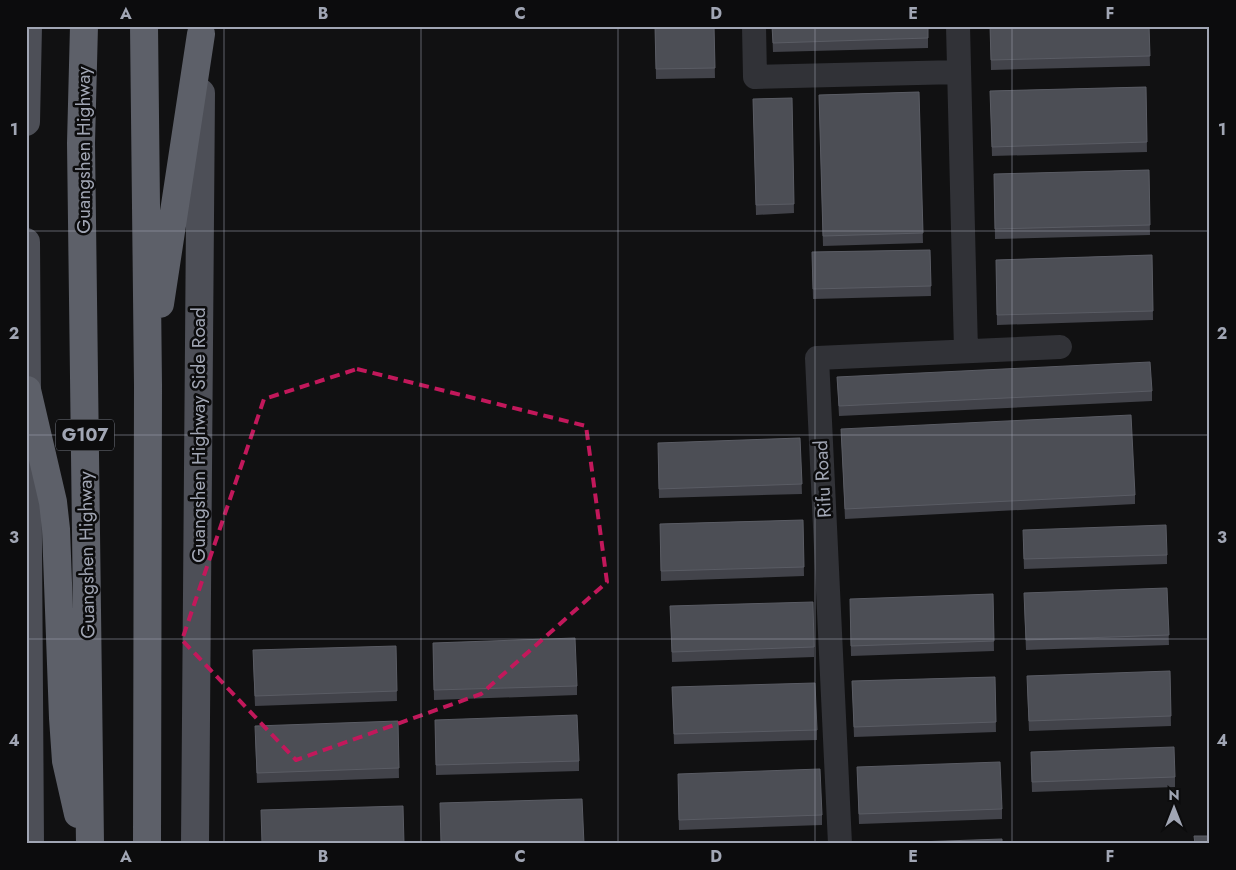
<svg xmlns="http://www.w3.org/2000/svg" width="1236" height="870" viewBox="0 0 1236 870" font-family="Jost,sans-serif">
<style>
.lines{fill:none;stroke-linecap:round;stroke-linejoin:round}
.minor{stroke:#313237;stroke-width:24}
.major{stroke:#4d4f57;stroke-width:28}
.highway{stroke:#5d6069;stroke-width:28}
.wall{fill:#42434a}
.building{fill:#4c4e55;stroke:#5a5c64}
.marked{fill:none;stroke:#c2185b;stroke-width:4;stroke-dasharray:10 6;stroke-linejoin:round}
.grid{fill:none;stroke:#a1a6b4;stroke-width:1;stroke-opacity:0.55}
.labels{text-anchor:middle;stroke-width:5;stroke-linejoin:round;paint-order:stroke}
.shield{fill:#0c0c0d;stroke:#747882;stroke-width:1}
.shield-label{font-size:18px;font-weight:bold;fill:#a1a6b4}
.street-label{font-size:19px;fill:#a1a6b4;stroke:#0c0c0d}
.neatline{fill:none;stroke:#a1a6b4;stroke-width:2}
.grid-label{font-size:16px;text-anchor:middle;font-weight:bold;fill:#a1a6b4}
</style>
<rect width="100%" height="100%" fill="#111112"/>
<g class="lines">
<path class="minor" d="M754,26l1,51 204,-5
M958,26l8,325
M840,844l-23,-486 243,-11"/>
<path class="major" d="M26,122l2,-96
M26,242l4,602
M195,844l6,-751"/>
<path class="highway" d="M84,26l-3,117 9,701
M144,26l4,359 -1,459
M160,304l41,-270
M27,390l26,112 3,27 7,189 3,43 12,53"/>
</g>
<path class="wall" d="M655,26h59l1,52 -59,1z
M772,26h156v22l-155,4z
M990,26h159l1,40 -159,4z
M1146,87l1,65 -155,4 -2,-65z
M919,92l4,151 -100,3 -4,-151z
M792,98l2,115 -38,2 -3,-116z
M1149,170l1,65 -155,4 -1,-65z
M930,250l1,46 -118,3 -1,-47z
M1152,255l1,65 -156,5 -1,-65z
M837,377l315,14v10l-313,15z
M841,429l294,66v9l-290,15z
M800,438l2,56 -143,4 -1,-45z
M803,520l1,56 -143,5 -1,-57z
M1023,539l144,16v9l-143,5z
M1167,588l2,57 -143,5 -2,-47z
M993,594l1,57 -143,5 -1,-48z
M670,606l144,41v10l-142,5z
M433,643l144,43v9l-143,5z
M396,646l1,55 -142,5 -2,-46z
M1170,671l1,55 -142,5 -2,-45z
M995,677l1,55 -142,5 -2,-56z
M672,687l145,43v10l-143,4z
M435,720l144,41v10l-143,4z
M398,721l1,57 -142,5 -2,-47z
M1031,762l144,15v10l-143,5z
M857,767l145,42v10l-143,5z
M678,784l144,31v10l-143,5z"/>
<path class="building" d="M655,26h59l1,42 -59,1z
M772,26h156v12l-155,5z
M990,26h159l1,30 -159,4z
M1146,87l1,55 -155,5 -2,-56z
M919,92l4,141 -100,3 -4,-141z
M792,98l2,106 -38,1 -3,-106z
M1149,170l1,55 -155,4 -1,-55z
M930,250l1,36 -118,3 -1,-37z
M1152,255l1,56 -156,4 -1,-55z
M1150,362l2,29 -313,15 -2,-29z
M1131,415l4,80 -290,14 -4,-80z
M800,438l2,46 -143,5 -1,-46z
M803,520l1,47 -143,4 -1,-47z
M1166,525l1,30 -143,4 -1,-29z
M1167,588l2,47 -143,5 -2,-47z
M993,594l1,47 -143,5 -1,-47z
M813,602l1,45 -142,5 -2,-46z
M575,638l2,48 -143,4 -1,-47z
M396,646l1,45 -142,5 -2,-46z
M1170,671l1,45 -142,5 -2,-45z
M995,677l1,45 -142,5 -2,-46z
M815,683l2,47 -143,4 -2,-47z
M577,715l2,46 -143,4 -1,-45z
M398,721l1,47 -142,5 -2,-47z
M1174,747l1,30 -143,5 -1,-30z
M1000,762l2,47 -143,5 -2,-47z
M820,769l2,46 -143,5 -1,-46z
M582,799l2,45h-143l-1,-41z
M403,806l1,38h-142l-1,-34z
M1194,836h16v8h-15z
M1002,839v5h-142z"/>
<path class="marked" d="M357,369l229,57 21,156 -126,112 -185,66 -114,-120 82,-241z"/>
<path class="grid" d="M224,26v818M421,26v818M618,26v818M815,26v818M1012,26v818M26,231h1184M26,435h1184M26,639h1184"/>
<g class="labels">
<rect class="shield" x="56" y="419.5" width="58" height="31" rx="4"/>
<g class="shield-label">
<text x="85" y="441">G107</text>
</g>
<g class="street-label">
<text transform="translate(83 150) rotate(-90)" y="7">Guangshen Highway</text>
<text transform="translate(198 435) rotate(-90)" y="7">Guangshen Highway Side Road</text>
<text transform="translate(822 479) rotate(-93)" y="7">Rifu Road</text>
<text transform="translate(86 555) rotate(-91)" y="7">Guangshen Highway</text>
</g>
</g>
<rect width="1236" height="870" fill="none" stroke="#0c0c0d" stroke-width="55"/>
<g transform="translate(1174 808)" stroke="#0c0c0d" stroke-width="4" paint-order="stroke">
<path d="M0-4L9 19L0 12L-9 19Z" fill="#a1a6b4"/>
<text y="-8" font-size="14" font-weight="bold" text-anchor="middle" fill="#a1a6b4">N</text>
</g>
<rect x="28" y="28" width="1180" height="814" class="neatline"/>
<g class="grid-label">
<text x="126" y="19">A</text>
<text x="323" y="19">B</text>
<text x="520" y="19">C</text>
<text x="716" y="19">D</text>
<text x="913" y="19">E</text>
<text x="1110" y="19">F</text>
<text x="14" y="135">1</text>
<text x="1222" y="135">1</text>
<text x="14" y="339">2</text>
<text x="1222" y="339">2</text>
<text x="14" y="543">3</text>
<text x="1222" y="543">3</text>
<text x="14" y="746">4</text>
<text x="1222" y="746">4</text>
<text x="126" y="862">A</text>
<text x="323" y="862">B</text>
<text x="520" y="862">C</text>
<text x="716" y="862">D</text>
<text x="913" y="862">E</text>
<text x="1110" y="862">F</text>
</g>
</svg>
